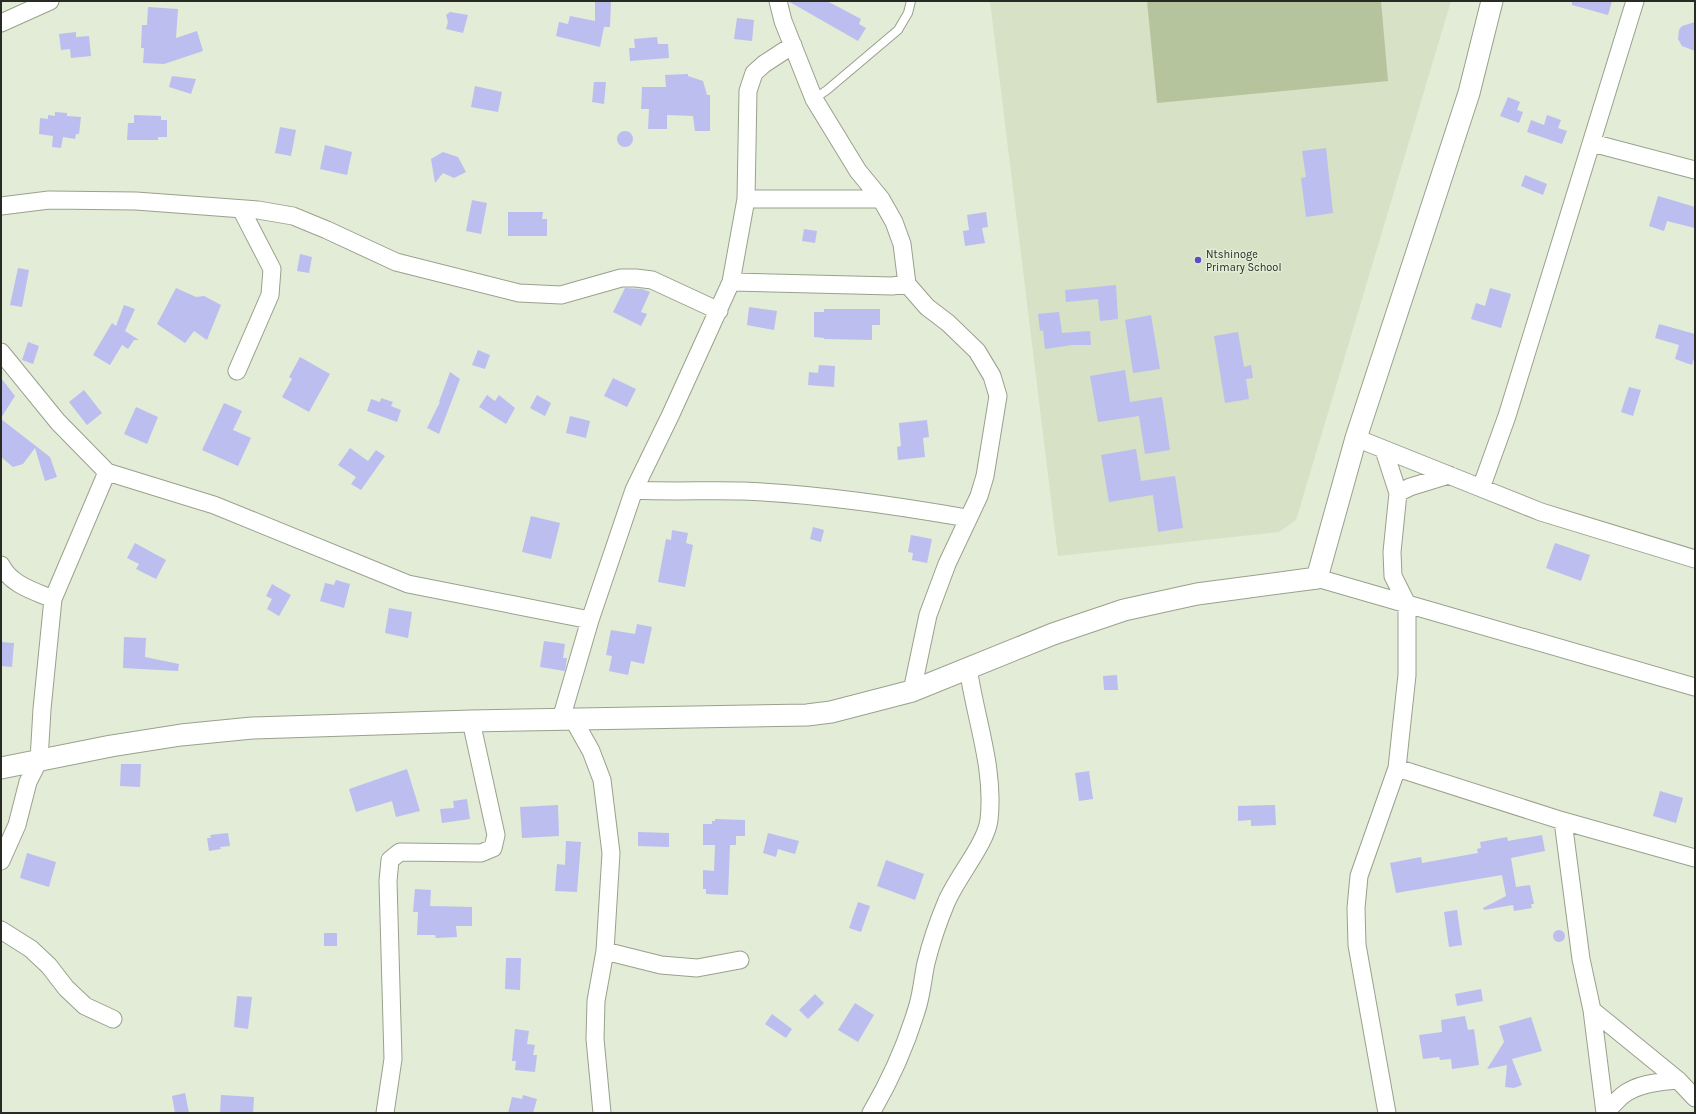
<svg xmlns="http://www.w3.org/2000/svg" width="1696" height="1114" viewBox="0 0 1696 1114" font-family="Karla,sans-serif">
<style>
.built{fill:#d6e1c5}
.green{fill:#b5c49c}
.building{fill:#bcbef0}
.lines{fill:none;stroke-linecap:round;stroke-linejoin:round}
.service-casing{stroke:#99a18c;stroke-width:10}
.minor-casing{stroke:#99a18c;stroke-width:19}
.tertiary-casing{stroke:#99a18c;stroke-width:23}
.service{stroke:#fff;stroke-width:8}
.minor{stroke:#fff;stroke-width:17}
.tertiary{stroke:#fff;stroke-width:21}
.poi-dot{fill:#5c4dc6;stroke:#e3ecd6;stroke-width:1.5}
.labels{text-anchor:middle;stroke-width:3;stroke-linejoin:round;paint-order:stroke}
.poi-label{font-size:11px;fill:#282b23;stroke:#e3ecd6;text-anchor:start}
</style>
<rect width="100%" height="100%" fill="#e3ecd6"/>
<path class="built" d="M990,1h461l-155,519 -17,12 -221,24z"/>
<path class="green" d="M1147,1h234l7,80 -231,22z"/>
<path class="building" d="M595,1h16l-1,26h-6l-4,20 -44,-11 3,-14 9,2 2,-8 25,5z
M788,1h39l34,18 -2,5 7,4 -8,13z
M1572,1h40l-4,14 -36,-10z
M148,7l30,2 -2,29 21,-7 6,20 -39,13 -21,-1 1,-15h-3l1,-23h5z
M450,12l18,3 -5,18 -17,-4 2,-7 -2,-7z
M737,18l17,2 -2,21 -18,-2z
M1695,22v29l-13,-5 -4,-7 1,-9 3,-4z
M76,32v5l13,-1 2,20 -20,2 -1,-9 -9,1 -2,-16z
M657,37l1,7h10l1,14 -39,3 -1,-13h6l-1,-9z
M688,74v2l15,5 4,14h3v36h-15l-2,-15 -26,-1v14h-19l1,-20h-8l1,-22h24l-1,-12z
M172,76l24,3 -5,15 -22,-7z
M594,82h12l-2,22 -12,-2z
M475,86l27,6 -4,20 -27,-5z
M1508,97l12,5 -3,8 6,2 -4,11 -19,-7z
M55,112l12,1v3l14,1 -2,17h-3l-1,5 -12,-2 -2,11 -9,-1 1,-11 -14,-2 1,-16 8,1v-4l7,1z
M134,115l27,1v4h6v17h-9v3h-31l1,-17h6z
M1547,115l14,5 -3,8 9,3 -5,13 -35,-12 4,-12 13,5z
M280,127l16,3 -5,26 -16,-3z
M617 139a8 8 0 1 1 16 0a8 8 0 1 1-16 0Z
M325,145l27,7 -5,23 -27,-6z
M1326,148l7,65 -27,4 -5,-39 5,-1 -4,-26z
M443,152l15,5 8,15 -12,6 -11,-5 -8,10 -4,-24z
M1525,175l22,9 -4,11 -22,-9z
M1658,196l37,11v21l-28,-7 -3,10 -15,-5z
M472,200l15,3 -6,31 -15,-3z
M508,212h35l-1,7h5v17h-39z
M986,212l2,15 -6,1 3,15 -20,3 -2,-15 6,-1 -2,-15z
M804,229l13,2 -2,12 -13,-2z
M300,254l12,3 -3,16 -12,-2z
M18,268l11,2 -7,37 -12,-2z
M1116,285l2,34 -18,2 -2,-22 -32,3 -1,-12z
M176,288l20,9 8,-1 17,9 -14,35 -13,-9 -9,12 -28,-19z
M625,288l17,1 8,3 -9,20 6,2 -6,12 -28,-14z
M1490,288l21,6 -10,34 -30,-9 5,-16 9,3z
M124,305l11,4 -10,22 14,9h-5l-6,9 -6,-4 -12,20 -17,-10 19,-32 4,3z
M749,307l28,4 -3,19 -27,-5z
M824,309h56v16h-8v15l-48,-1v-1l-10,-1v-25h10z
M1059,312l3,21 28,-2 1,14h-19l-27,4 -2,-19 -3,1 -2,-17z
M1151,315l9,54 -27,4 -8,-53z
M1659,324l36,10v21l-3,10 -17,-6 4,-14 -24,-7z
M1238,332l6,35 7,-2 2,13 -7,1 3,20 -24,4 -11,-67z
M28,342l11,4 -6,18 -11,-4z
M478,350l12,5 -5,14 -13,-4z
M300,357l30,17 -21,38 -27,-15 10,-18 -3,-2z
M819,365l16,1 -1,21 -26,-2 1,-13 9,1z
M1125,370l5,32 32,-5 8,53 -25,4 -6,-38 -41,6 -8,-46z
M450,372l10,7 -21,55 -12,-6 13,-26h-1z
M1,378l14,18 -14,22z
M613,378l23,11 -9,18 -23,-11z
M1629,387l12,3 -8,26 -12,-4z
M84,390l18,23 -15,12 -18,-23z
M487,395l8,6 4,-6 16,13 -9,16 -27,-17z
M537,395l14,8 -6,13 -15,-8z
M381,398l12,4 -2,4 10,4 -4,12 -30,-11 4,-12 9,3z
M224,403l18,8 -9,19 18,8 -13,28 -36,-16z
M136,407l22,10 -11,27 -23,-10z
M570,416l20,5 -4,17 -20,-5z
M1,419l49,38 7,20 -12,4 -10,-33 -12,16 -10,3 -12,-10z
M927,420l2,17 -6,1 2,19 -27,3 -1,-13 4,-1 -2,-23z
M350,448l18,13 8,-11 9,6 -24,34 -10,-6 5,-7 -18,-12z
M1136,449l5,32 34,-5 8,52 -25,4 -5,-37 -44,7 -8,-47z
M531,516l29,7 -9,36 -29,-7z
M813,527l11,3 -3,12 -11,-3z
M672,530l16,3 -2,10 7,2 -8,42 -27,-5 8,-43 5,1z
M911,535l21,4 -5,24 -15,-3 1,-7 -5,-1z
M135,543l31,17 -10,19 -20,-10 3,-5 -12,-6z
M1555,543l35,12 -9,26 -35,-13z
M336,580l14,4 -6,24 -24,-7 5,-18 9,2z
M272,584l19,11 -12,21 -12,-7 5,-10 -6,-3z
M389,608l23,4 -4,26 -23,-5z
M637,624l15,3 -8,37 -13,-3 -3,14 -19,-4 3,-15 -6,-1 5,-25 24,4z
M124,637l22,1 -1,19 34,7 -1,7 -55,-3z
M544,641l21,3 -2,14h4l-2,13 -25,-4z
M1,642l13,1 -2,24 -11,-1z
M1117,675l1,15h-14l-1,-14z
M121,764h20l-1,23 -20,-1z
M407,769l13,42 -24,6 -4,-16 -36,11 -7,-23z
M1089,771l4,28 -14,2 -4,-28z
M1660,791l23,7 -7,25 -23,-7z
M467,799l3,20 -28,4 -2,-14 14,-1 -1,-7z
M558,805l1,31 -37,2 -2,-31z
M1275,805l1,20 -25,1v-6l-13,1v-15z
M715,819l30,1v16h-9v9h-6l-2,50 -22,-1v-5h-3v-19l11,1 1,-26h-12v-21h9v-3h3z
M638,832l31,1v14l-31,-1z
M228,833l2,13 -10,1 1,2 -12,2 -2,-13h4l-1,-3z
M768,833l31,8 -4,13 -17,-5 -2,8 -13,-4z
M1542,835l3,16 -34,7 5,29 14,-2 4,19h-3l1,4 -18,3 -1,-6 -29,5 -1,-2 23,-12 -4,-21 -106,18 -6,-30 31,-6 1,6 56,-10 -1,-4 4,-1 -1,-6 27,-5 1,4z
M566,841l15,1 -4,50 -22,-1 2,-27 8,1z
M27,853l29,9 -7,25 -29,-9z
M886,860l38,14 -9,26 -38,-14z
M415,889l16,1 -1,16 42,1v19h-16l1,11 -21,1 -1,-3h-18l1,-23h-5z
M858,902l12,4 -9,26 -12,-4z
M1457,910l5,35 -13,2 -5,-35z
M1553 936a6 6 0 1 1 12 0a6 6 0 1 1-12 0Z
M324,933h13v13h-13z
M506,958h15l-1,32 -15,-1z
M1481,989l2,12 -26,5 -2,-12z
M815,994l9,9 -16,16 -9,-9z
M237,996l15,1 -4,32 -14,-2z
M855,1003l19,12 -16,27 -20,-12z
M772,1014l20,15 -6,9 -21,-14z
M1465,1016l3,14 6,-1 5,36 -27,4 -1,-10 -11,1 -1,-3 -16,2 -4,-24 23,-3 -1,-12z
M1531,1017l11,34 -30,8 10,26 -8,3 -9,-1 2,-22 -20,4 17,-27 -5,-16z
M515,1029l14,2 -2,13 8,1 -2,10h4l-2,17 -20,-2 1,-9h-4z
M185,1093l4,20h-14l-3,-17z
M221,1095l33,2 -1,16h-33z
M523,1095l14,4 -4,14h-25l4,-16 10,2z"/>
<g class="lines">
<g class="service-casing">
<path id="service" d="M814,99l13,-9 71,-60 10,-17 3,-12"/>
</g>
<g class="minor-casing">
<path id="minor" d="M778,1l5,20 31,78 44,72 23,28 13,23 8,22 5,40
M1,23l49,-22
M1592,143l103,27
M746,199h135
M1,206l48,-6 87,1 122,9 35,6 34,14 69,32 123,31 42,2 60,-17h15l16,2 67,31
M731,282l161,4 15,-2 20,23 21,16 29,28 15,25 6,20 -13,80 -6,20 -32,68 -19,51 -16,76
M1,352l57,70 49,50 107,33 194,79 182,36 -29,99
M237,371l33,-76 2,-26 -31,-60
M1356,438l125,50 26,-72 128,-415
M1384,450l14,43 -6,59 1,24 14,28 288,83
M1481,488l60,24 154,47
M634,490c36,2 73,0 109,1 76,3 150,14 224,27
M1398,493l12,-6 39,-12
M1,565c10,20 33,26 52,34
M1317,578l90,26v71l-10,93 -38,108 -3,32 1,37 30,168
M590,620l44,-130 37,-76 60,-132 15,-83 2,-108 6,-18 10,-9 29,-19
M573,719l18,32 11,29 9,73 -6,98 -9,50 -1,38 7,74
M1397,768l166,53 18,138 11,51 13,103
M1563,821l132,37
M1,861l16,-36 11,-43 11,-22 3,-51 11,-110 54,-127
M1,930l30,19 18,17 17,22 19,18 28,13
M605,951l56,14 36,3 43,-8
M1592,1010l86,70 17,18
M385,1113l8,-54 -5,-178 2,-21 10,-8 81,1 12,-5 3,-13 -25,-114
M871,1113c20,-34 36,-70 47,-108 4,-14 5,-28 8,-42 5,-20 12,-41 20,-60 10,-25 40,-59 43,-83 6,-52 -14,-102 -21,-153
M1605,1113c6,-6 12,-13 18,-18 15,-12 37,-13 55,-15"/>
</g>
<g class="tertiary-casing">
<path id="tertiary" d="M1,768l110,-22 70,-11 71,-7 219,-7 336,-6 24,-3 81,-21 141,-57 71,-24 73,-16 120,-16 39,-140 113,-345 23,-92"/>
</g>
<use href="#service" class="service"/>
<use href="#minor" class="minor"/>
<use href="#tertiary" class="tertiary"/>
</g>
<circle class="poi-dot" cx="1198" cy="260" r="4"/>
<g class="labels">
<g class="poi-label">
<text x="1206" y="258">Ntshinoge<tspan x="1206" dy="13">Primary School</tspan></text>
</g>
</g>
<rect width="1696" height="1114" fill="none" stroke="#282b23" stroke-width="4"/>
</svg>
